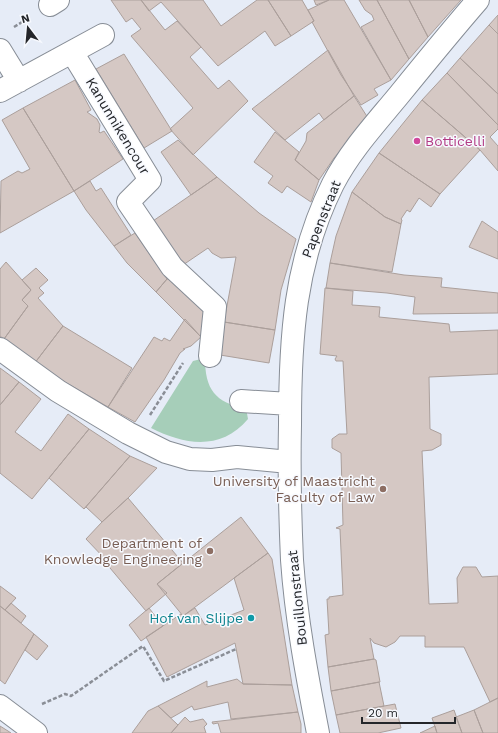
<svg xmlns="http://www.w3.org/2000/svg" width="498" height="733" viewBox="0 0 498 733" font-family="'Work Sans',sans-serif">
<style>
.green{fill:#a6ceb9}
.building{fill:#d5c8c4;stroke:#ab9f9b}
.lines{fill:none;stroke-linecap:round;stroke-linejoin:round}
.minor-casing{stroke:#878d96;stroke-width:24}
.path{stroke:#8a8e96;stroke-width:2.5;stroke-dasharray:4 2;stroke-linecap:butt}
.minor{stroke:#fff;stroke-width:22}
.hotel-dot{fill:#d1479c;stroke:#f7f9fe;stroke-width:1.5}
.education-dot{fill:#8d6e63;stroke:#f7f9fe;stroke-width:1.5}
.culture-dot{fill:#0f9aa8;stroke:#f7f9fe;stroke-width:1.5}
.labels{text-anchor:middle;stroke-width:3;stroke-linejoin:round;paint-order:stroke}
.street-label{font-size:14px;fill:#24262a;stroke:#f7f9fe}
.hotel-label{font-size:14px;fill:#b23c85;stroke:#f7f9fe;text-anchor:start}
.education-label{font-size:14px;fill:#785e54;stroke:#f7f9fe;text-anchor:end}
.culture-label{font-size:14px;fill:#0d838f;stroke:#f7f9fe;text-anchor:end}
</style>
<rect width="100%" height="100%" fill="#e6ecf7"/>
<path class="green" d="M205,358c0,31 10,45 41,50l2,11c-27,32 -63,26 -97,9l42,-67z"/>
<path class="building" d="M111,0h30l24,30 12,-9 24,26 -11,10 28,32 11,-9 19,21 -55,54 -23,-26 23,-21 -62,-72 10,-7 -9,-11 -6,4z
M141,0h62l18,26 36,-26h11l23,36 -16,10 -10,-15 -47,35 -57,-64 -12,9z
M268,0h34l12,21 -23,15z
M314,0h15l-13,5z
M329,0h15l47,80 -17,9 4,6 -17,10 -20,-30 -29,-53 2,-1 -6,-11z
M359,0h18l32,59 -18,21 -30,-53 13,-7 -2,-5 -7,-5z
M377,0h32l19,37 -19,22z
M409,0h52l-33,37z
M498,15v19l-9,-9z
M489,25l9,9v60l-38,-36z
M328,50l26,46 -30,24 -5,-7 -34,27 -33,-31z
M124,54l48,77 -28,17 -48,-79z
M460,58l38,36v31l-51,-52z
M447,73l51,52v4l-8,8 8,9v25l-18,-21 -58,-50z
M75,80l16,30 -4,2 10,7 3,6 -1,7 1,1 4,-2 19,28 -49,32 -51,-83z
M354,96l14,22 -34,40 -15,22 -24,-20 11,-19 1,-8z
M422,100l58,50 -40,44 -61,-41z
M23,108l51,83 -74,42 1,-52 17,-10 4,2 8,-4 -28,-49z
M275,132l24,20 -4,8 24,20 -8,22 -24,-16 -5,7 -14,-10 5,-7 -19,-14z
M178,140l39,37 -26,18 -30,-43z
M379,153l61,41 -9,13 -12,-9 -9,14 -3,-2 -6,9 1,1 -1,4 -16,-7 -33,-25z
M217,177l42,36 37,26 -15,51 -6,40 -51,-8 12,-65 -15,1 -9,-5 -4,-5 -28,19 -30,-44z
M90,181l6,10 5,-3 30,47 -17,11 -28,-36 -12,-19z
M352,192l33,25 16,7 -9,48 -62,-9 6,-27z
M482,221l16,11v27l-29,-12z
M135,233l32,46 -11,13 -29,-29 -13,-17z
M6,262l25,28 -9,10 6,6 -24,33 -4,-3v-67z
M330,263l74,12 38,3 -1,9 57,6v20l-85,1 2,-17 -28,-4 -61,-5z
M36,268l12,12 -9,8 5,5 -6,5 25,28 -29,38 -30,-25 24,-33 -6,-6 9,-10 -9,-10z
M167,279h2l34,30 4,19 -6,9 -45,-45z
M325,288l28,3 -1,14 28,2 -1,10 70,7 1,8 48,-2v44l-69,3 1,52 11,5v11l-9,5 -10,1 7,153 29,-1 -1,-25 6,-11h13l6,10 16,-1v122l-8,4 -26,-55h-39v-11h-25l-5,6 -9,5 -12,-4 -4,-5 4,21 -46,8 -3,-32 4,-1 -2,-35h2v-2l14,-2 -3,-66 -4,-1 7,-3 -2,-72 -9,-5v-9l7,-5h8l-4,-73h-7l-1,-2 2,-3 -17,-2z
M185,319l16,18 -10,9 -8,3h2l-5,4 -16,27 -29,42 -27,-15 46,-70 8,4 2,-3 6,3z
M224,322l51,8 -6,33 -49,-8z
M63,326l69,42 -24,39 -74,-43z
M0,368l19,14 -19,23z
M19,382l22,17 -26,33 26,19 27,-37 21,15 -57,70 -32,-26v-68z
M89,429l41,27 -46,53 -35,-31z
M130,456l27,12 -29,30 -26,24 -16,-15 -2,2z
M128,498l55,65 -26,21 10,9 -21,18 -41,-49 2,-1 -21,-22 16,-17z
M241,517l27,36 -85,63 -26,-32z
M268,553l4,6 20,126 -49,-1 -8,-41 -68,34 -21,-40 35,-23 2,2 12,-8 10,17 39,-15 -10,-32z
M0,586l16,12 -11,12 -5,-4z
M11,603l15,13 -5,7 -16,-13z
M0,606l34,28 -29,50 -5,-4z
M149,608l14,18 -22,15 -12,-16z
M34,634l14,12 -11,14 -12,-10z
M374,659l2,1 4,22 -49,9 -3,-24z
M237,679l6,5 49,1 6,27 -67,7 -3,-17 -34,8 -2,-4 -21,12 -13,-12 49,-25v6z
M379,682l5,24 -48,9 -5,-24z
M498,698v35h-15l-9,-23z
M395,704l6,24 -23,5h-38l-4,-18z
M158,706l20,19 -7,8h-39l16,-22z
M454,710l8,23h-25l-5,-15z
M474,710l9,23h-21l-6,-16z
M298,712l3,12v9h-80l-3,-10 -5,1 -1,-2z
M185,717l5,5 13,-3 4,5 -3,3 2,6h-35z
M0,726l8,5 3,2h-11z
M435,726l2,7h-17z"/>
<g class="lines">
<g class="minor-casing">
<path id="minor" d="M50,5l8,-5
M0,50l19,31
M72,52l78,128 -22,22 44,65 43,40 -5,49
M0,91l103,-56
M0,349l58,42 70,42 38,19 24,7 22,1 25,-3 52,5
M241,401l49,3
M0,706l36,27
M318,733c-11,-57 -22,-115 -26,-173 -2,-45 -3,-90 -2,-135 0,-86 4,-163 43,-241 17,-33 43,-61 66,-89 26,-32 52,-64 79,-95"/>
</g>
<path class="path" d="M14,27l13,-8
M150,415l33,-52
M42,704l23,-10 6,2 72,-50 21,35 72,-32"/>
<use href="#minor" class="minor"/>
</g>
<circle class="hotel-dot" cx="417" cy="141" r="4"/>
<g class="education-dot">
<circle cx="383" cy="489" r="4"/>
<circle cx="210" cy="551" r="4"/>
</g>
<circle class="culture-dot" cx="251" cy="618" r="4"/>
<g class="labels">
<g class="street-label">
<text transform="translate(118 126) rotate(59)" y="5">Kanunnikencour</text>
<text transform="translate(321 219) rotate(-68)" y="5">Papenstraat</text>
<text transform="translate(297 598) rotate(-96)" y="5">Bouillonstraat</text>
</g>
<g class="hotel-label">
<text x="425" y="146">Botticelli</text>
</g>
<g class="education-label">
<text x="375" y="486">University of Maastricht<tspan x="375" dy="16">Faculty of Law</tspan></text>
<text x="202" y="548">Department of<tspan x="202" dy="16">Knowledge Engineering</tspan></text>
</g>
<g class="culture-label">
<text x="243" y="623">Hof van Slijpe</text>
</g>
</g>
<g transform="translate(28 28) rotate(344)" stroke="#f7f9fe" stroke-width="3" paint-order="stroke">
<path d="M0-3L7 15L0 10L-7 15Z" fill="#24262a"/>
<text y="-6" font-size="11" font-weight="bold" text-anchor="middle" fill="#24262a">N</text>
</g>
<path d="M362 717v6h93v-6" fill="none" stroke="#24262a" stroke-width="2"/>
<text x="368" y="717" font-size="12" fill="#24262a" stroke="#f7f9fe" stroke-width="3" paint-order="stroke">20 m</text>
</svg>
